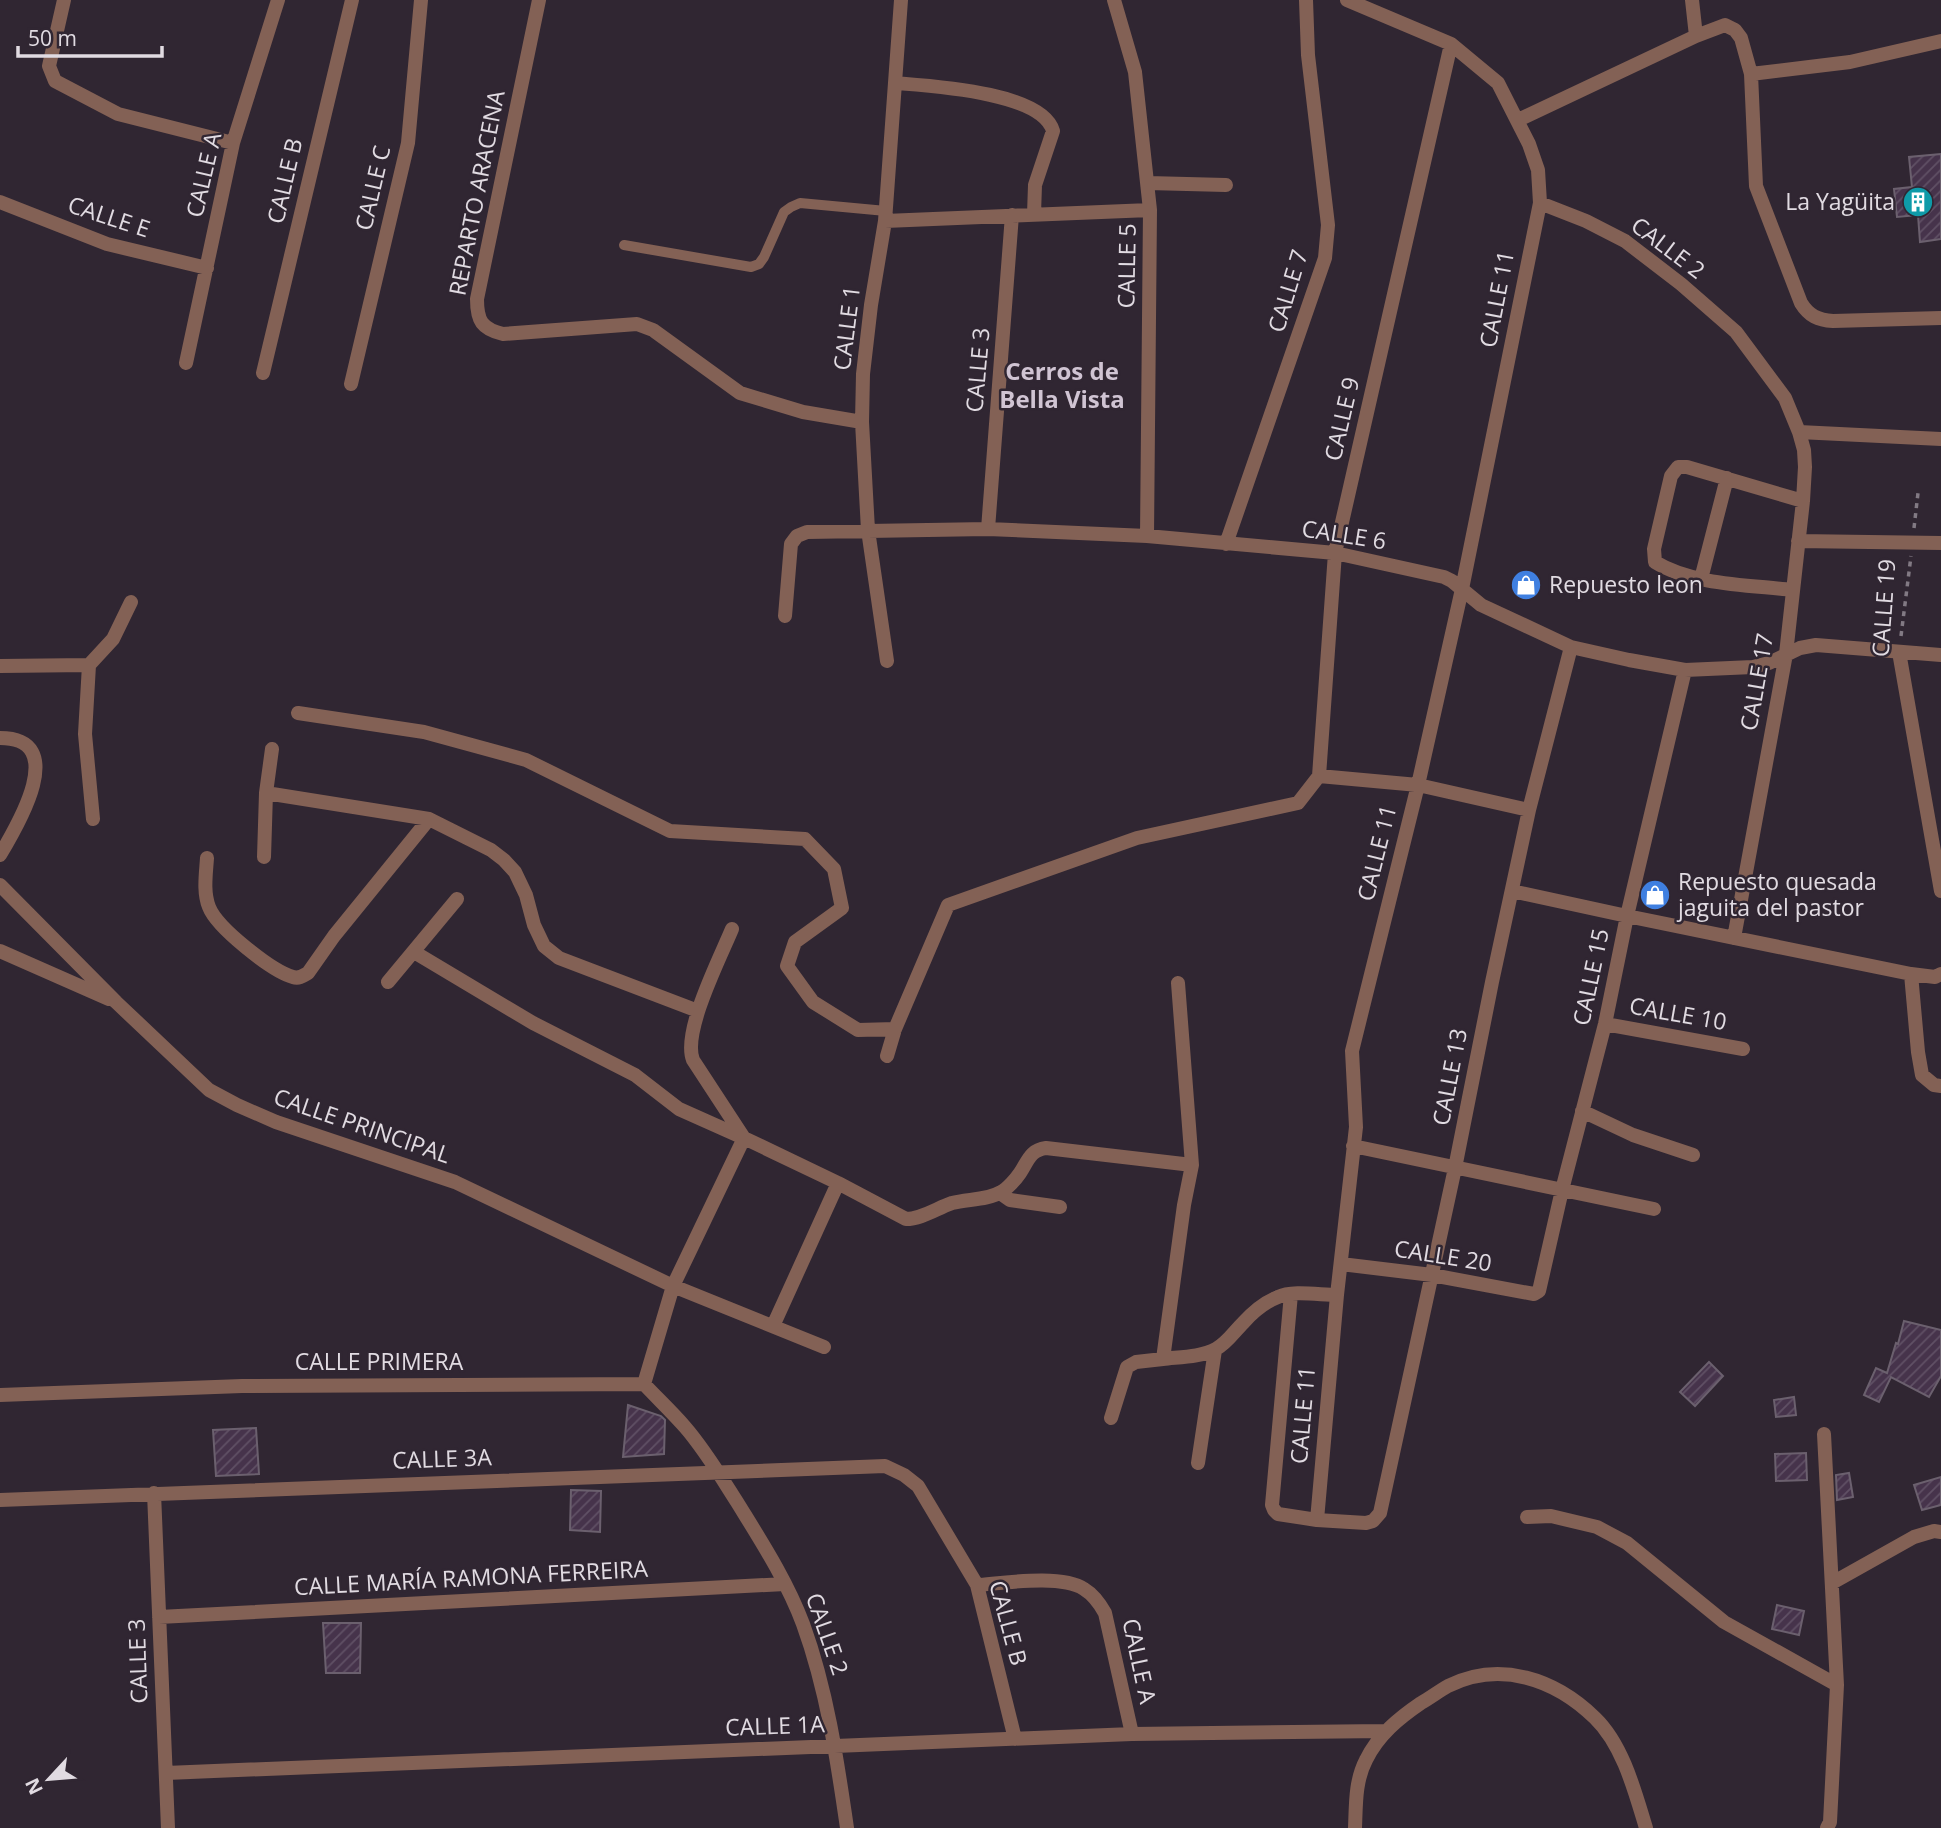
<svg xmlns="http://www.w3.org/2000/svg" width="1941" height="1828" viewBox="0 0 1941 1828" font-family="'Open Sans',sans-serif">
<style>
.building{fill:url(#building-hatch);stroke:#6b606e;stroke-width:2}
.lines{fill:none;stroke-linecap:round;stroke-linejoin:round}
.path{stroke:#827a84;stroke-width:3.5;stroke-dasharray:5 5;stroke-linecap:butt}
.lane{stroke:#836155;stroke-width:10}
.street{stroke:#836155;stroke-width:14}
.labels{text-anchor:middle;stroke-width:5;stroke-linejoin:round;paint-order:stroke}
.street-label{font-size:23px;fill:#e1dbe2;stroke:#302632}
.poi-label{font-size:23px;fill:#e1dbe2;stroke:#302632;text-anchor:start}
.neighbourhood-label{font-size:24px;font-weight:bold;fill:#d0c4d3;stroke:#302632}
</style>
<defs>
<pattern id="building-hatch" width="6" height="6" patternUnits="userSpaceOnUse" patternTransform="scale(1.75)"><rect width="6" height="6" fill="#46334b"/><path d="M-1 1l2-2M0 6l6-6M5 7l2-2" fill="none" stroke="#605065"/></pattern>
</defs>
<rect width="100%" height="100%" fill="#302632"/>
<path class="building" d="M1941,154v85l-21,3 -2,-27 -21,2 -3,-28 18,-2 -3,-30z
M1904,1321l37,9v46l-12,21 -38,-20 -12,25 -15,-7 12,-27 11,5 9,-30 2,1z
M1709,1362l14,14 -28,30 -15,-14z
M1794,1397l2,18 -20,2 -2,-17z
M628,1405l33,11 4,4 -1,34 -41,3z
M256,1428l3,46 -43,2 -3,-46z
M1806,1453l1,27 -31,1 -1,-27z
M1849,1473l4,24 -16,3 -1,-25z
M1941,1477v28l-19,5 -8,-25z
M571,1490l30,1 -1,41 -30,-2z
M1777,1605l27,6 -5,24 -27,-6z
M323,1623h38l-1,50h-34z"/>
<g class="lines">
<path class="path" d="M1914,528l4,-35
M1901,636l10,-80"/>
<path class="lane" d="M624,245l127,22 8,-3 5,-7 20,-45 7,-5 9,-4 86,8"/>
<path class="street" d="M64,0l-15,66 6,15 63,33 115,29
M539,0l-62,299c0,22 5,30 26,35l134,-10 16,6 87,63 63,19 59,10
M1114,0l21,72 15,138 -3,326
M1692,0l4,36
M1751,74l99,-12 91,-21
M895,83c36,3 147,9 158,48l-18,54 -1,29
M1518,120l178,-84 29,-11 10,5 6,8 10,36 5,112 45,117c8,13 17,17 32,18l108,-3
M1148,183l78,2
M0,202l107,42 100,24
M1540,203l46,18 39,20 56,43 55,48 49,66 14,34 5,18 1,17 -2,34 -17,153 -52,284
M885,221l265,-11
M186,363l47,-220 45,-143
M263,373l89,-373
M351,384l57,-241 13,-143
M1799,432l142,7
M988,529l24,-314
M1798,541l143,2
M1226,544l99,-286 3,-33 -20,-170 -2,-55
M1701,579l26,-101
M1793,590c-43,-5 -101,-5 -138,-28l-1,-13 17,-73 7,-9h9l116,34
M785,616l6,-72 6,-8 10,-4 181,-3 159,7 188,17 109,24 8,4 29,24 90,42 58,13 56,10 68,-3 16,-4 31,-15 16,-3 125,10
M1899,652l42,239
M887,661l-19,-131 -6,-108 1,-48 8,-69 14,-84 16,-221
M89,665l-4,69 8,85
M0,666l89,-1 24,-26 18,-37
M298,713l126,19 102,28 144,71 135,8 29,30 8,39 -47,34 -8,24 26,36 45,28 37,-1
M0,738c70,0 18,87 0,117
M1319,776l99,9 111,25
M266,793l163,26 62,31 13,10 11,12 11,23 8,30 10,21 15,12 139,53
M264,857l2,-64 6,-44
M207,858c-1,16 -4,34 2,49 8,21 63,64 84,70 6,2 10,-1 15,-4l26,-37 95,-117
M0,885l116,117 93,88 28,15 39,17 179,60 218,104 151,61
M1512,891l115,25 284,58 24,3 6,-3
M732,929c-12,29 -50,103 -39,131l51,78 94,45 68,36c16,0 31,-11 46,-16 15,-4 36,-3 49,-11 6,-3 15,-13 19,-19 8,-12 10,-23 26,-25l146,17
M0,951l109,48
M414,952l119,71 102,52 44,34 65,29 -71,148 -29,98
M1911,974l7,78 4,23 12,10 7,1
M388,982l69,-83
M1178,983l14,182 -8,40 -21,154c16,-2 38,-2 53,-10 11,-6 18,-17 27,-26 9,-10 22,-21 35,-26 14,-7 42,-2 59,-2
M1605,1024l138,25
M887,1056l8,-27 53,-124 189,-67 161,-35 21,-27 16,-223 116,-509
M1582,1111l51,24 60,20
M1353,1146l301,63
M1000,1193l10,7 50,7
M1341,1264l91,11 102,19 5,-3 23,-101 43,-166 22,-108 58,-246
M1291,1294l-19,211 2,5 4,4 39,6 49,3 7,-2 7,-8 75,-345 37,-186 37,-172 42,-163
M773,1326l65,-143
M0,1395l242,-9 402,-2c14,15 28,28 41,43 20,23 36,50 52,75 24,39 50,79 66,122 24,66 34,135 44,204
M1111,1418l16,-51 9,-5 27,-3
M1824,1434l13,251 -7,137 -3,6
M1198,1463l17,-113
M154,1493l14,335
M0,1500l885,-34 19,9 14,11 59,99 38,154
M1527,1517l24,-1 46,11 30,16 97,79 113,63
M1317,1520l20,-225 19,-168 -4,-76 66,-266 44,-196 78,-386 -2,-33 -9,-26 -31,-61 -47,-39 -104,-44
M1832,1583l82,-46 20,-6 7,1
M977,1585c27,-2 85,-11 107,4 10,6 16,15 21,24l27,121
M159,1617l626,-33
M166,1773l966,-39 253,-3
M1355,1828c1,-23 0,-47 11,-68 12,-25 33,-42 55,-57 9,-5 18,-12 27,-17 52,-26 107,-7 147,32 28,27 40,74 51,110"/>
</g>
<defs>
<g id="building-disc" transform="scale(1.575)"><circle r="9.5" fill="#0f9aa8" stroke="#302632"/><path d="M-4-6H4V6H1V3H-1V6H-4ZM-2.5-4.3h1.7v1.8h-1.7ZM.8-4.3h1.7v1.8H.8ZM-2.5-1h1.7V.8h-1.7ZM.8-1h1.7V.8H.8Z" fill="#fff"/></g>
<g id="shop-disc" transform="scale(1.575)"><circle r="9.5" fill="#3f7fe0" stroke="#302632"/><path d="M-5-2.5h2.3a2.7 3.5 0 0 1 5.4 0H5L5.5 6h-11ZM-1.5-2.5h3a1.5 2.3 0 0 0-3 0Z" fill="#fff"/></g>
</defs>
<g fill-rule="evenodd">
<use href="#building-disc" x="1918" y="202"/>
<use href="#shop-disc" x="1526" y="585"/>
<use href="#shop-disc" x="1655" y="895"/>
</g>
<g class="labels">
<g class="street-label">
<text transform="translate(204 175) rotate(-77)" y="8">CALLE A</text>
<text transform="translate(285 181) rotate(-77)" y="8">CALLE B</text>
<text transform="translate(373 188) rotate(-77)" y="8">CALLE C</text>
<text transform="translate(477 193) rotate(-79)" y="8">REPARTO ARACENA</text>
<text transform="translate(109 217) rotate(18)" y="8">CALLE E</text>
<text transform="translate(1668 248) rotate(37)" y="8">CALLE 2</text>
<text transform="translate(1127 266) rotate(-89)" y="8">CALLE 5</text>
<text transform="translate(1288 291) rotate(-73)" y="8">CALLE 7</text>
<text transform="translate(1497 299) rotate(-79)" y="8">CALLE 11</text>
<text transform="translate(847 328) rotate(-83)" y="8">CALLE 1</text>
<text transform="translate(978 370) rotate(-85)" y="8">CALLE 3</text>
<text transform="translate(1342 419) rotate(-77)" y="8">CALLE 9</text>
<text transform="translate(1344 535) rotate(9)" y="8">CALLE 6</text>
<text transform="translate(1884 608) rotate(-86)" y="8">CALLE 19</text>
<text transform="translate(1757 682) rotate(-80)" y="8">CALLE 17</text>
<text transform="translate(1377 853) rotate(-76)" y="8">CALLE 11</text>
<text transform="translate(1591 977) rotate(-78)" y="8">CALLE 15</text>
<text transform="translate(1678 1014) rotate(10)" y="8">CALLE 10</text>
<text transform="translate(1450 1077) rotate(-79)" y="8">CALLE 13</text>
<text transform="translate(362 1126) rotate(19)" y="8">CALLE PRINCIPAL</text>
<text transform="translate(1443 1256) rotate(9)" y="8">CALLE 20</text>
<text x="379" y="1370">CALLE PRIMERA</text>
<text transform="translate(1303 1415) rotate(-85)" y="8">CALLE 11</text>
<text transform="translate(442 1459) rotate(-2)" y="8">CALLE 3A</text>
<text transform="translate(471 1578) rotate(-3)" y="8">CALLE MARÍA RAMONA FERREIRA</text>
<text transform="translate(1008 1623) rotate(75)" y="8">CALLE B</text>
<text transform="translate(827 1634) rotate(71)" y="8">CALLE 2</text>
<text transform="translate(138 1661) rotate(-92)" y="8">CALLE 3</text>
<text transform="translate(1139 1661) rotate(78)" y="8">CALLE A</text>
<text transform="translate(775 1726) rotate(-2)" y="8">CALLE 1A</text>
</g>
<g class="poi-label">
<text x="1895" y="210" text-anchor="end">La Yagüita</text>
<text x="1549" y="593">Repuesto leon</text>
<text x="1678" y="890">Repuesto quesada<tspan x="1678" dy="26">jaguita del pastor</tspan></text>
</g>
<g class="neighbourhood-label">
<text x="1062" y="380">Cerros de<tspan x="1062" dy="28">Bella Vista</tspan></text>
</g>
</g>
<g transform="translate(49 1779) rotate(244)" stroke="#302632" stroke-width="5" paint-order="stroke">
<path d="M0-5L12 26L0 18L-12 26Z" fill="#e1dbe2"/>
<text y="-10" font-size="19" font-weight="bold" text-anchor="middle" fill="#e1dbe2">N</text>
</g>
<path d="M18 46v10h144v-10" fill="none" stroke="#e1dbe2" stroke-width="3.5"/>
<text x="28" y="46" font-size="21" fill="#e1dbe2" stroke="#302632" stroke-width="5" paint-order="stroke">50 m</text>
</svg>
